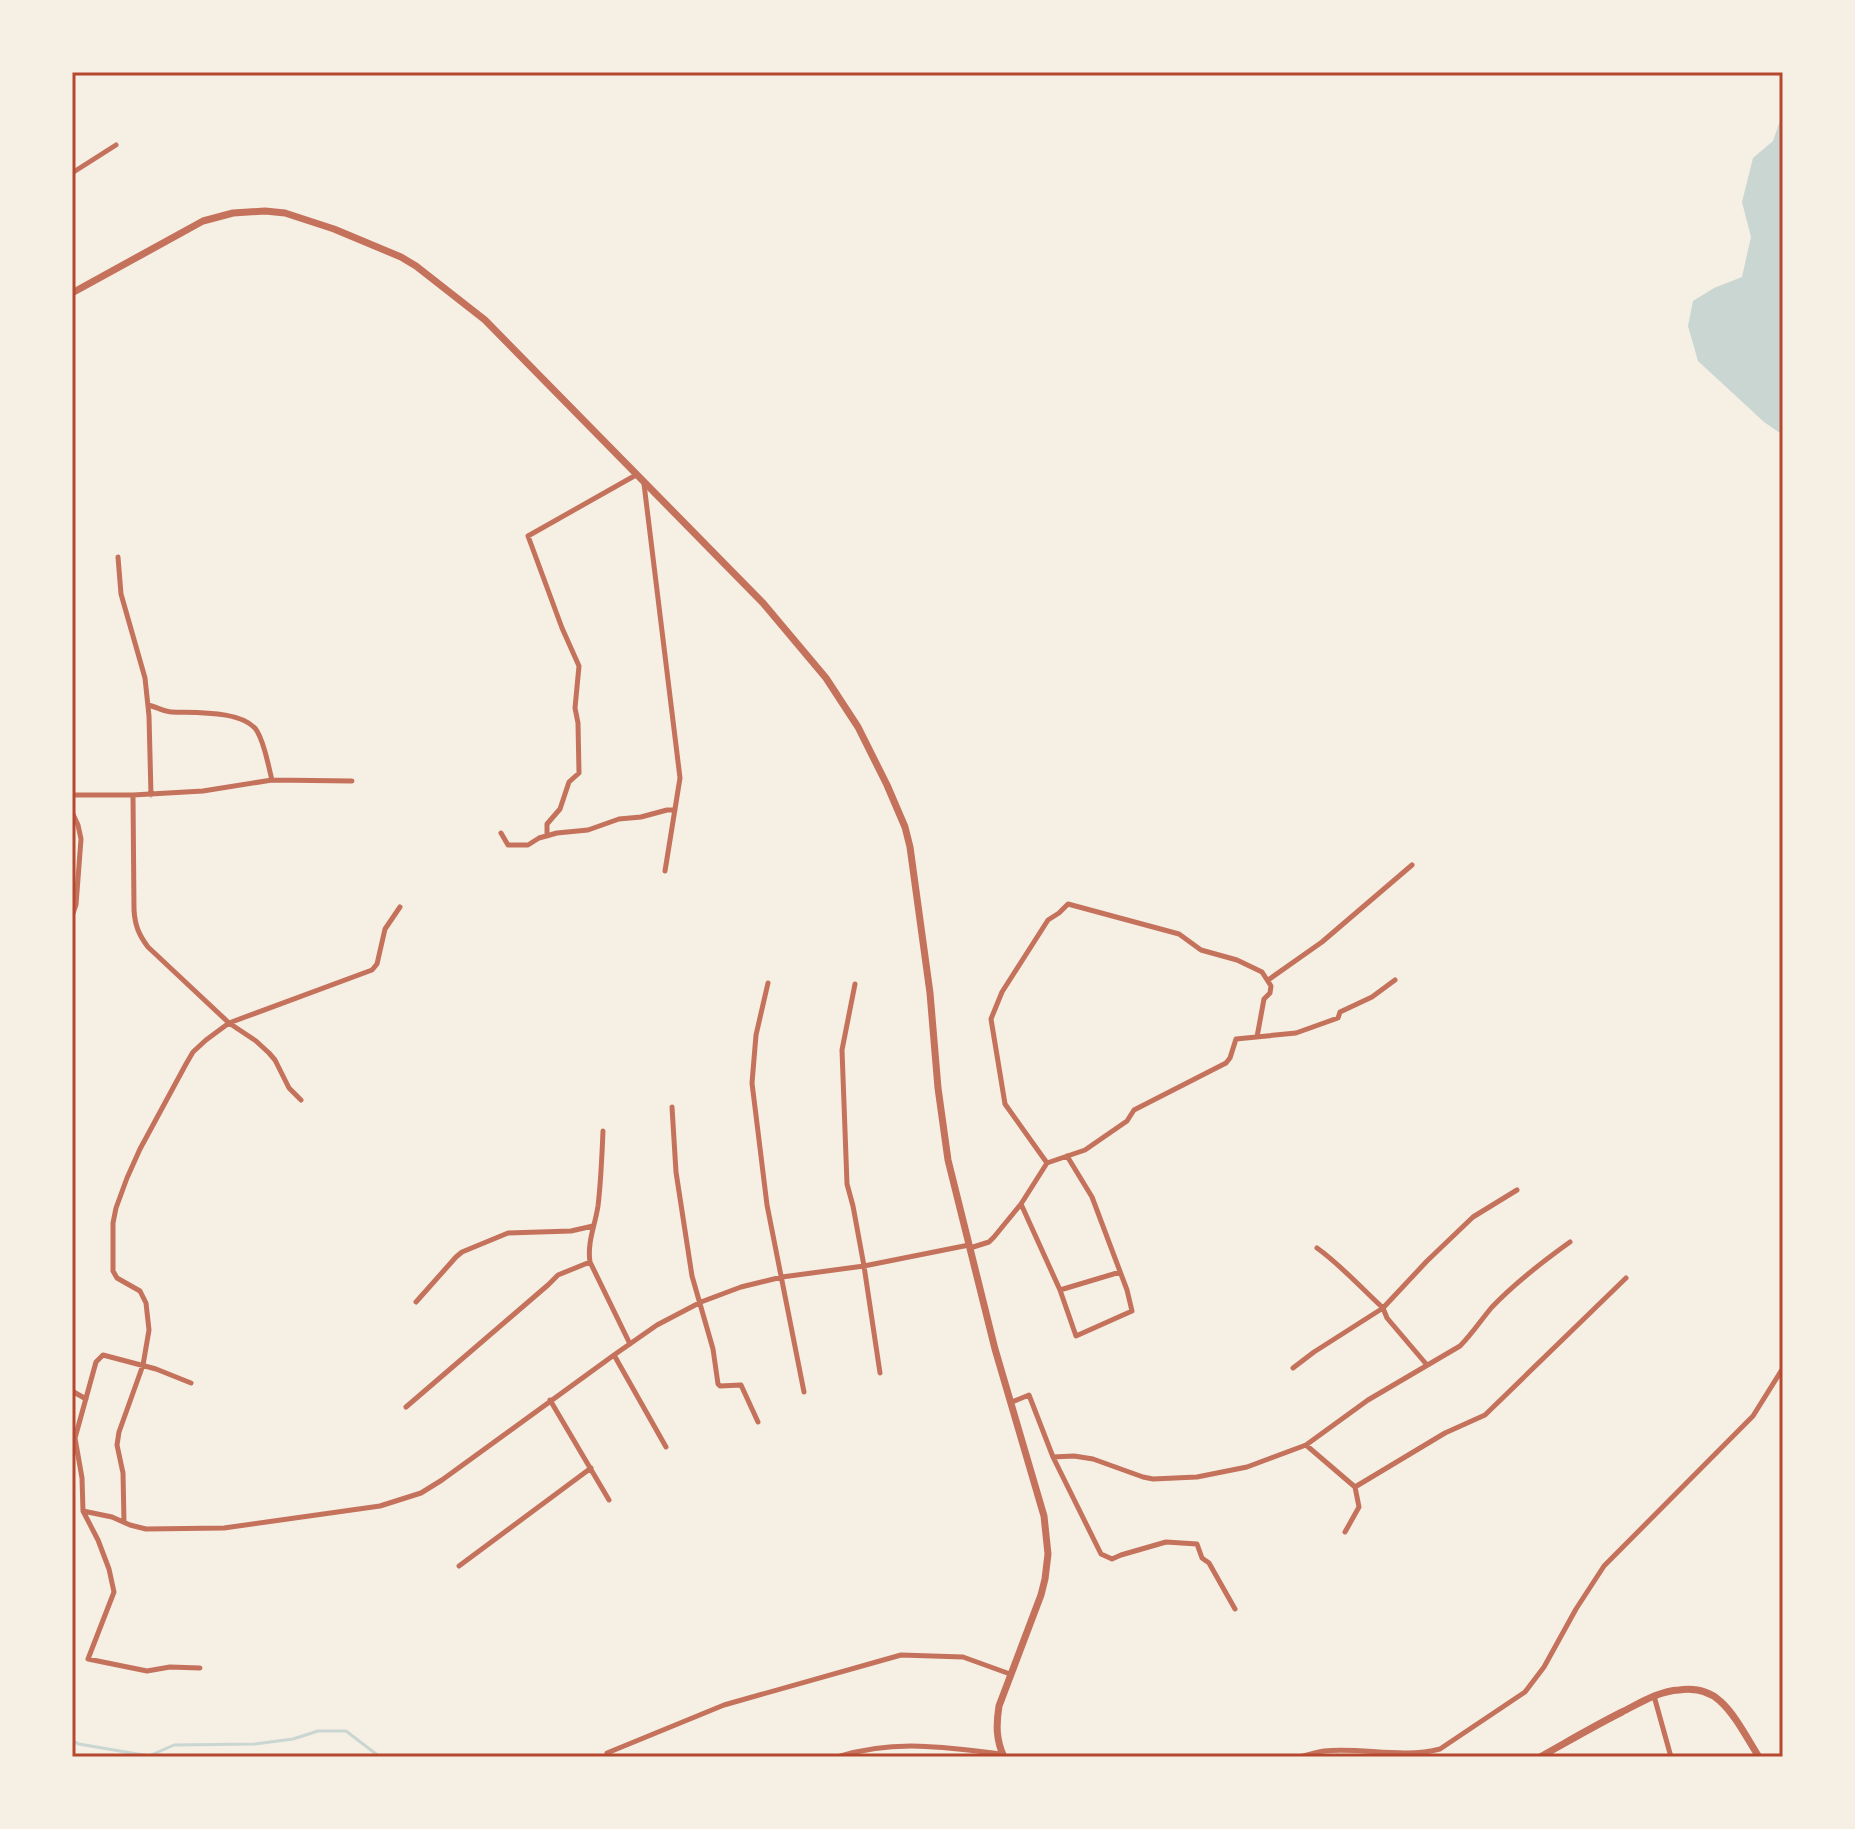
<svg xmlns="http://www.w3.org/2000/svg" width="1855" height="1829" viewBox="0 0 1855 1829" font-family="'Fira Sans',sans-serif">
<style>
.water{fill:#c9d6d2}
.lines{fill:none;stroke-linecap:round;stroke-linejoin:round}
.stream{stroke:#c9d6d2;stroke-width:3}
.minor{stroke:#c5725c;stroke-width:5}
.tertiary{stroke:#c5725c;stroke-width:7}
.neatline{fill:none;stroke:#b5482f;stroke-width:3}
</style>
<rect width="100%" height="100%" fill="#f6efe4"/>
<path class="water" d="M1783,112v323l-19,-13 -66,-61 -10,-35 5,-25 21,-13 28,-11 9,-40 -9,-35 11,-44 20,-17z"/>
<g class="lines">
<path class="stream" d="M72,1741l7,3 70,12 25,-11 81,-1 38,-5 25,-8h28l34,26"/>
<path class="minor" d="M72,173l44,-28
M644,484l36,294 -15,93
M118,557l3,37 24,84 4,38 2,79
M148,705c9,2 16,7 24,7 22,1 72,-2 85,19 8,13 11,34 15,49
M72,795h61l70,-4 69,-11 80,1
M133,795l1,115c1,16 5,25 14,37l81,76 27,18 13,12 6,7 14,28 12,12
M72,812l6,13 3,14 -5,66 -4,11
M501,833l7,12h20l11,-7 18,-5 31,-3 31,-11 22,-2 26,-7h8
M547,836v-12l13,-15 9,-27 10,-9 -1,-50 -3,-15 4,-42 -17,-38 -34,-92 108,-61
M1268,980l54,-38 90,-77
M768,983l-12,52 -4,48 15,122 37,187
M855,984l-13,66 5,134 6,22 11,60 16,107
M672,1107l4,65 16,104 21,73 5,35 2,2 21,-1 17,37
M603,1131c-1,25 -2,50 -5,75 -3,20 -11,36 -8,56l40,82
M1047,1163l-42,-59 -14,-85 11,-27 46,-72 11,-7 9,-9 111,30 22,16 36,10 25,12 9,14 -1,7 -6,6 -7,38
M1021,1204l39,86 16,46 56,-25 -5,-21 -35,-93 -25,-41
M970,1248l19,-6 5,-5 27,-33 26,-41 38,-13 42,-29 7,-11 92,-47 4,-5 6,-19 60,-6 42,-15 2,-6 32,-15 23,-17
M1060,1290l60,-18
M416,1302l40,-45 6,-5 46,-19 63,-2 22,-5
M614,1355l52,92
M1427,1365l-40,-47 -4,-10 44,-47 46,-44 44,-27
M1293,1368l21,-16 69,-44c-22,-20 -42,-43 -66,-60
M191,1383l-35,-14 -53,-14 -7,7 -21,76 7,40 1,33 15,29 11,29 5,23 -26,67 59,12 23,-4 30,1
M72,1391l14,8
M550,1400l59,100
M1012,1402l17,-7 24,62 48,97 11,5 9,-4 45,-13 31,2 5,14 7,5 26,46
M406,1407l142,-122 10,-10 32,-13
M1306,1445l49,42 4,20 -14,25
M1053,1457l21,-1 19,3 50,18 10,2 44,-2 50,-10 59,-22 62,-45 92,-54c12,-12 21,-26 32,-39 24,-25 50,-45 78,-65
M1355,1487l90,-54 40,-18 141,-137
M83,1511l29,6 18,8 16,4 78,-1 156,-22 41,-13 21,-13 172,-125 43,-30 44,-23 40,-15 41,-10 82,-11 105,-21
M124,1522l-1,-49 -6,-28 2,-13 24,-67 6,-35 -3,-27 -6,-12 -23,-13 -4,-7v-48l3,-15 11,-30 13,-29 46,-85 7,-12 13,-12 23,-17 143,-53 5,-6 8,-35 15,-22
M459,1566l132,-98
M1654,1696l17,61
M607,1753l117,-48 177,-50 62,2 47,17
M837,1757c58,-18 105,-10 164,-3
M1299,1757c9,-2 17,-5 25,-6 38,-4 78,8 116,-2l85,-57 19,-25 32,-58 28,-43 149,-150 30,-48"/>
<path class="tertiary" d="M72,293l131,-72 30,-8 32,-2 20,2 49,16 67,28 15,9 69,54 278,283 63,75 32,49 29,58 18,42 5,20 20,146 8,95 10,72 47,189 49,167 4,38 -3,25 -4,16 -42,111c-3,19 -3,34 5,51
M1540,1757c27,-15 54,-31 82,-45 18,-9 37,-21 57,-22 15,-2 30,1 41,11 15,13 28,39 39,56"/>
</g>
<rect width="1855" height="1829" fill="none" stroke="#f6efe4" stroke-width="148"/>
<rect x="74" y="74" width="1707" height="1681" class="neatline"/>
</svg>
